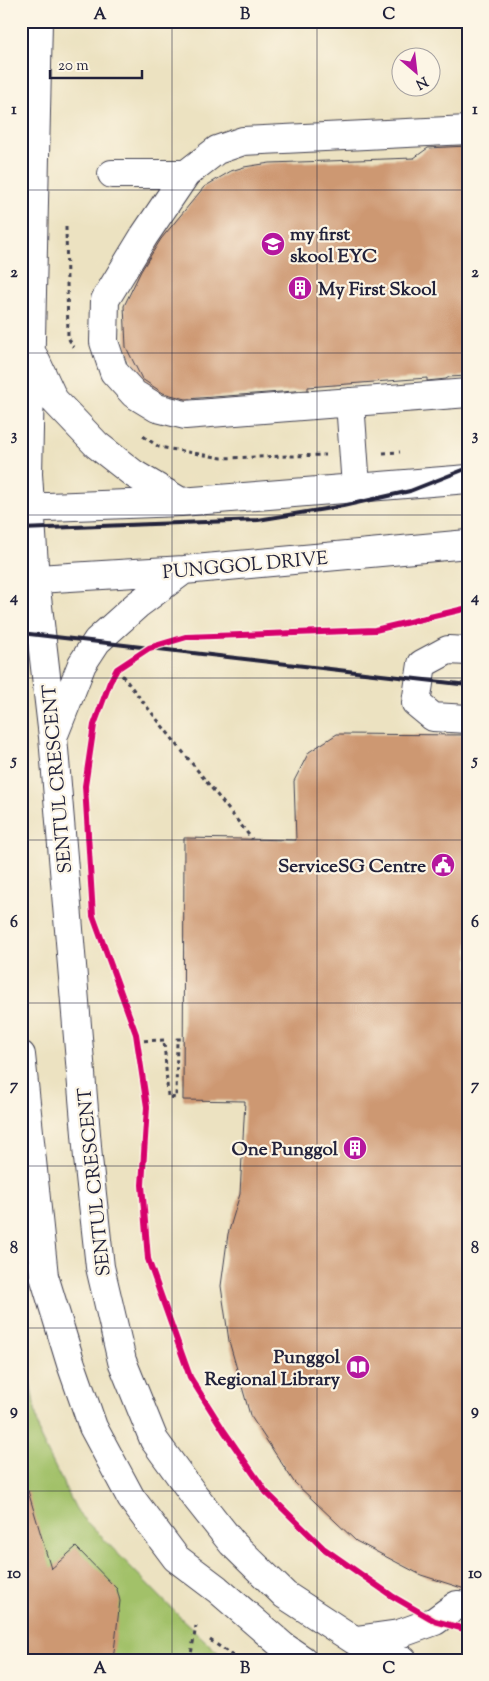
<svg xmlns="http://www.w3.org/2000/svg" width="489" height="1681" viewBox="0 0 489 1681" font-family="'Sorts Mill Goudy',serif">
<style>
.green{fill:#a2c169;stroke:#627252}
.building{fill:#cd9872}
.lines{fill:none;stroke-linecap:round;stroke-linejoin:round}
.minor-casing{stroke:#403f4f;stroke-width:30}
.path{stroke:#403f4f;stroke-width:3;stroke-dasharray:4 4;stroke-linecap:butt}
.minor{stroke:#fff;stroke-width:28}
.rail{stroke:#22223b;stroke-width:4}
.cycleway-casing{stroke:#fcf5e5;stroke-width:9}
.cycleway{stroke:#d6006c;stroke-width:6}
.grid{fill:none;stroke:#22223b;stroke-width:1;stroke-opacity:0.55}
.labels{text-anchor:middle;stroke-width:4.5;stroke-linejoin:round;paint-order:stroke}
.poi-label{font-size:19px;font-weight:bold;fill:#22223b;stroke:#fcf5e5;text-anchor:end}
.street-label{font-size:19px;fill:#22223b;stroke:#fcf5e5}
.neatline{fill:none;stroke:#22223b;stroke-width:2}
.grid-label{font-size:16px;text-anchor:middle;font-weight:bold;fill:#22223b}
</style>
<rect width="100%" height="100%" fill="#fcf5e5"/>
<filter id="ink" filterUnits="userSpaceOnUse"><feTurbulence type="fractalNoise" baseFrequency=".02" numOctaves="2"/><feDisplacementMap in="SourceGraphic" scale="10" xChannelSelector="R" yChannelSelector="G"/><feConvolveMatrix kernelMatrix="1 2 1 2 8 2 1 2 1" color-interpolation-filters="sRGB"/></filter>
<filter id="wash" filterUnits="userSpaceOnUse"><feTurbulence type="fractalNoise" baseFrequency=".0096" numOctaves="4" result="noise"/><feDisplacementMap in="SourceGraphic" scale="20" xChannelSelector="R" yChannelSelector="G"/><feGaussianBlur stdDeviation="1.12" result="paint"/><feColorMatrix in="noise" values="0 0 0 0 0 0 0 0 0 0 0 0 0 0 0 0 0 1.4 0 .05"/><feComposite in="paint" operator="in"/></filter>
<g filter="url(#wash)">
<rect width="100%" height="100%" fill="#ece2c1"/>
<path class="green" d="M21,1331l19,106 38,76 103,105 45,42h-205z"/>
<g id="blocks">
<path class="building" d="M468,146v230l-19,1 -3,2 -19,2v-3l-119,9v3l-122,9 -23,-6 -21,-14 -16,-32 -2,-41 17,-35 20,-32 43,-52 27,-16 13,-4 26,-4 144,-5 14,-10z
M337,734l131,1v855l-47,-15 -65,-34 -62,-59 -44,-67 -21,-74 -8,-55 7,-52 12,-40 5,-93 -62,-1 1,-262 112,2 -2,-59 15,-29z
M28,1491l23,78 25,-22 41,42 3,12 -7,59h-92v-168z"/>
</g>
</g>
<g filter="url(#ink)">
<use href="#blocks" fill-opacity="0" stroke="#403f4f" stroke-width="1"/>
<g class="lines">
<g class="minor-casing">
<path id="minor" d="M38,21l-10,453 7,106 18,157 35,421 12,109 22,94 32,79 40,55 38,48 53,52 69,45 49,20
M468,130l-225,11 -26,9 -31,24 -42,62 -39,64 -1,42 10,30 20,22 23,14 28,7 283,-22
M112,174h74
M34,357l20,43 43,45 37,29 47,28
M350,402l6,85
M21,508l160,-6 287,-23
M21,580l163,-10 284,-26
M468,651l-20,-1 -26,14 -6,39 17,14 35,2
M55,732l27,-68 15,-23 40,-36 47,-35
M21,1055l23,221 27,88 22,63 38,71 45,60 41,31 67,58 19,13
M356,1640l43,-6 36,-13 22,-16 11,1"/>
</g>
<path class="path" d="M66,227l2,110 5,10
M143,436l16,11 63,11 103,-3
M383,453l17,-1
M117,669l135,170
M136,1041l28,-1 4,57 8,1 1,-59h6
M210,1640l29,20
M190,1660l6,-34"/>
<use href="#minor" class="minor"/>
<path class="rail" d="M21,529l237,-9 85,-14 67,-15 58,-23
M21,633l447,52"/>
<g class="cycleway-casing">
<path id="cycleway" d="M468,608l-93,22 -189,7 -37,11 -32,21 -7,13 -16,43 -9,61 8,130 43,118 11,73 -5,78 6,74 42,118 34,54 42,61 57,56 69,48 43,25 33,9"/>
</g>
<use href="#cycleway" class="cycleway"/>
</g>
</g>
<path class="grid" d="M172,21v1639M317,21v1639M21,190h447M21,353h447M21,515h447M21,678h447M21,840h447M21,1003h447M21,1166h447M21,1328h447M21,1491h447"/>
<defs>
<g id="school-disc" transform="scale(1.25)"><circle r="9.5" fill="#b5179e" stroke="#fcf5e5"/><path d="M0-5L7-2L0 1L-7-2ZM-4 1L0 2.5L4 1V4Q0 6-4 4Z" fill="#fff"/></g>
<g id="building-disc" transform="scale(1.25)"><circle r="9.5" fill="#b5179e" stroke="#fcf5e5"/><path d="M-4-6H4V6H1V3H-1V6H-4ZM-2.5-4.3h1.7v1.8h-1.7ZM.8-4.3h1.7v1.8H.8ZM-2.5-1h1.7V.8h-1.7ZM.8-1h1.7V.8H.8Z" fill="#fff"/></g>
<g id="civic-disc" transform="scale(1.25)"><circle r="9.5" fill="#b5179e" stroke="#fcf5e5"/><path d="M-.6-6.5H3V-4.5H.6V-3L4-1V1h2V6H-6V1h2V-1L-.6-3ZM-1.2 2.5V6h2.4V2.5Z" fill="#fff"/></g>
<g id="library-disc" transform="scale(1.25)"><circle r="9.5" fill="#b5179e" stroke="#fcf5e5"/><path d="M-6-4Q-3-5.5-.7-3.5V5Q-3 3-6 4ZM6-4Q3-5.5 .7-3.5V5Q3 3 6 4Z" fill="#fff"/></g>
</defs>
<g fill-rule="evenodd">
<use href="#school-disc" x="273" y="244"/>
<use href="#building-disc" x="300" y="288"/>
<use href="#civic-disc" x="443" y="865"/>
<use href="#building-disc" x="355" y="1148"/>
<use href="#library-disc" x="358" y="1367"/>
</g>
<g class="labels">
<g class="poi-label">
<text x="290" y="240" text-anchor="start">my first<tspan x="290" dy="22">skool EYC</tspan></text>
<text x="318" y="295" text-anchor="start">My First Skool</text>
<text x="426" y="872">ServiceSG Centre</text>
<text x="338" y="1155">One Punggol</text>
<text x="340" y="1363">Punggol<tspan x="340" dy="22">Regional Library</tspan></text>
</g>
<g class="street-label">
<text transform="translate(245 564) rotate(-5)" y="7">PUNGGOL DRIVE</text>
<text transform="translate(56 779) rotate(-95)" y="7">SENTUL CRESCENT</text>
<text transform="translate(93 1182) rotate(-96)" y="7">SENTUL CRESCENT</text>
</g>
</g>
<rect width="489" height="1681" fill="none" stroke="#fcf5e5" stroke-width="55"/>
<g transform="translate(416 72) rotate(152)"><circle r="24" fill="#fcf5e5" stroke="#a5a1a1"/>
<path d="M0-4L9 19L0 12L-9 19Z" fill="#b5179e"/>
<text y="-8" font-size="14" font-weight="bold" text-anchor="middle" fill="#22223b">N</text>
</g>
<path d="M50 70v8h92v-8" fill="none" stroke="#22223b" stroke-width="2.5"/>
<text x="58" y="70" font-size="15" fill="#22223b" stroke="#fcf5e5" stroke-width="4" paint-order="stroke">20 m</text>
<rect x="28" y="28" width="434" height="1626" class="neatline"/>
<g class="grid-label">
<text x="100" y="19">A</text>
<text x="245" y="19">B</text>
<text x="389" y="19">C</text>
<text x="14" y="114">1</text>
<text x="475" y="114">1</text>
<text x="14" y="277">2</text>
<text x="475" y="277">2</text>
<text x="14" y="440">3</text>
<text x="475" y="440">3</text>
<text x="14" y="602">4</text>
<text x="475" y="602">4</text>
<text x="14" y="765">5</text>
<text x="475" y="765">5</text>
<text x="14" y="927">6</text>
<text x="475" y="927">6</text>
<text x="14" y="1090">7</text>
<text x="475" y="1090">7</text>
<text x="14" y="1253">8</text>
<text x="475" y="1253">8</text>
<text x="14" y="1415">9</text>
<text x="475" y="1415">9</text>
<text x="14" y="1578">10</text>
<text x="475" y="1578">10</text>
<text x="100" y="1673">A</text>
<text x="245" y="1673">B</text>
<text x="389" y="1673">C</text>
</g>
</svg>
